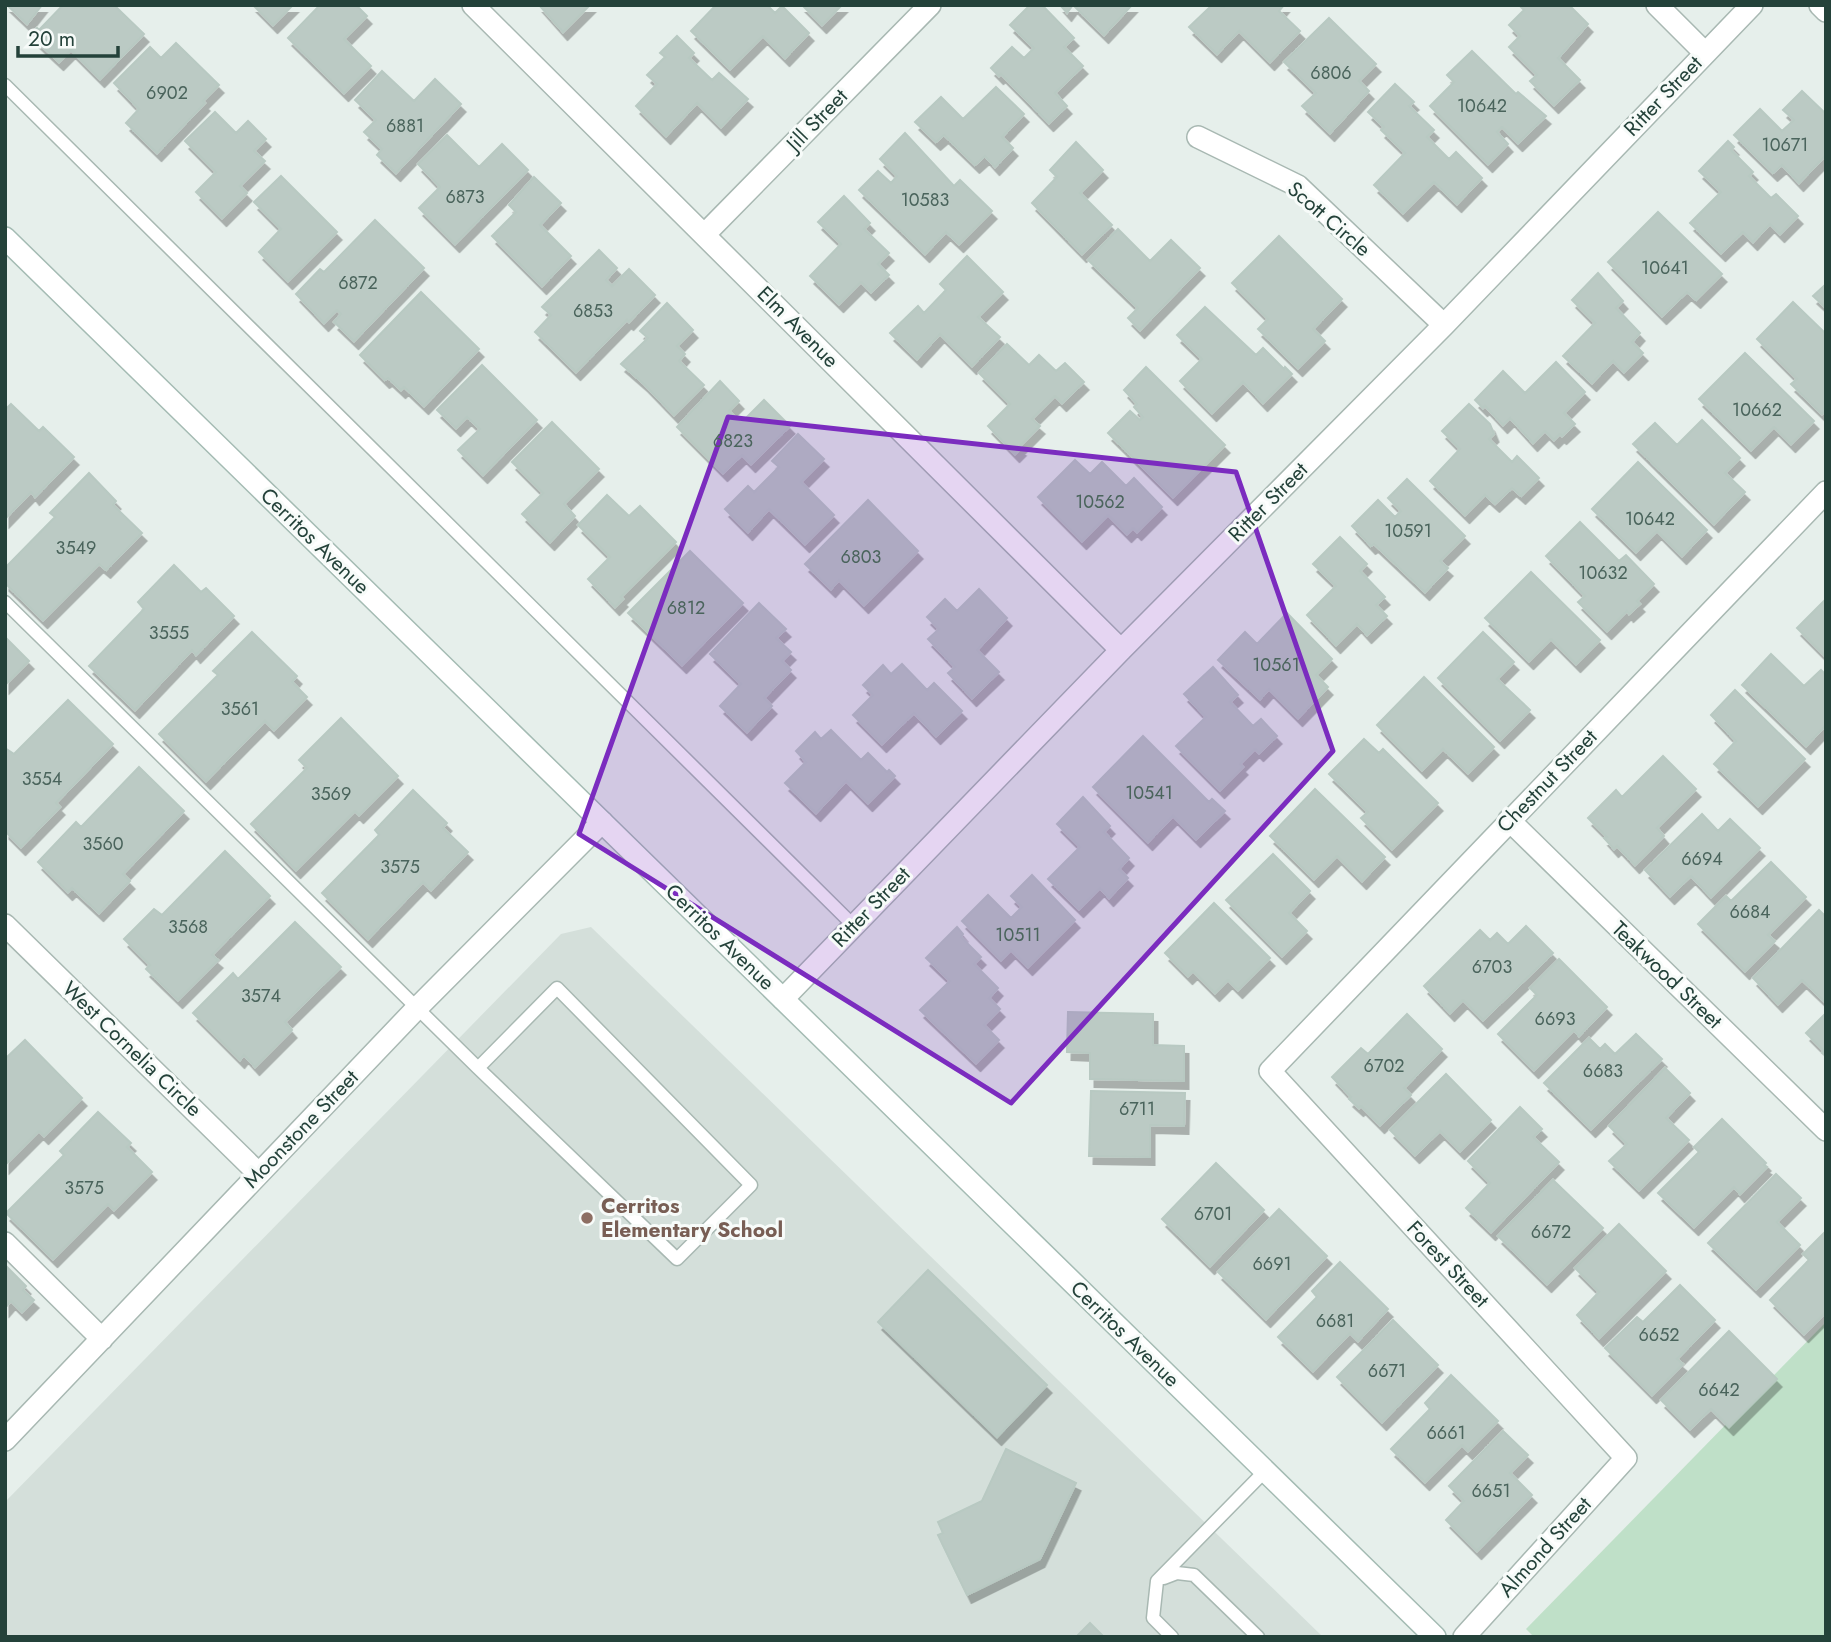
<svg xmlns="http://www.w3.org/2000/svg" width="1831" height="1642" viewBox="0 0 1831 1642" font-family="Jost,sans-serif">
<style>
.built{fill:#d4dfda}
.green{fill:#bfe0c8}
.building{fill:#bbcac4;stroke:#b8c9c2;stroke-width:2;filter:url(#shadow)}
.lines{fill:none;stroke-linecap:round;stroke-linejoin:round}
.service-casing{stroke:#a8b8b2;stroke-width:15}
.minor-casing{stroke:#a8b8b2;stroke-width:24}
.secondary-casing{stroke:#a4bbb3;stroke-width:24}
.service{stroke:#fff;stroke-width:12}
.minor{stroke:#fff;stroke-width:21}
.secondary{stroke:#fff;stroke-width:21}
.marked{fill:#7b2cbf;fill-opacity:0.2;stroke:#7b2cbf;stroke-width:5;stroke-linejoin:round}
.education-dot{fill:#8d6e63;stroke:#f7fbf9;stroke-width:2.5}
.labels{text-anchor:middle;stroke-width:6;stroke-linejoin:round;paint-order:stroke}
.number-label{font-size:18px;fill:#4a645c}
.street-label{font-size:21px;fill:#24423a;stroke:#f7fbf9}
.education-label{font-size:21px;font-weight:bold;fill:#785e54;stroke:#f7fbf9;text-anchor:start}
</style>
<defs>
<filter id="shadow"><feDropShadow dx="4.5" dy="8" stdDeviation="0" flood-color="#0004"/></filter>
</defs>
<rect width="100%" height="100%" fill="#e6efeb"/>
<path class="built" d="M591,927l732,710h-1318v-135l556,-568z"/>
<path class="green" d="M1826,1322v315h-292l-8,-8z"/>
<path class="building" d="M7,5h35l-15,19z
M63,5l18,2 33,-2 30,29 -44,45 -29,-29 -12,12 -29,-27 7,-7 2,2z
M253,5h40l-20,20z
M320,5h36l11,11 -23,23 27,27 -27,27 -56,-55z
M539,5h51l-27,27z
M716,5h51l8,8 7,-7 27,27 -24,25 -22,-22 -33,33 -39,-38z
M802,5h40l-20,20z
M1030,5h12l32,33 -10,9 19,19 -28,27 12,13 -18,17 -48,-49 -2,2 -8,-8 21,-21 12,11 10,-10 -24,-23z
M1060,5h72l-28,30 -31,-30 -6,8z
M1212,5l12,2 2,-2h58l-5,6 21,20 -30,31 -31,-31 -22,23 -28,-27z
M1519,5h50l19,19 -30,34 22,22 -26,25 -24,-24 7,-6 -28,-28 11,-11 -11,-11 15,-15z
M1329,18l47,46 -17,17 10,10 -39,42 -28,-27 14,-13 -32,-31z
M677,36l17,17 -5,5 23,22 7,-7 29,26 -27,28 -24,-24 -31,33 -30,-30 21,-22 -10,-9 18,-18 -5,-4z
M176,43l43,42 -16,16 2,2 -48,50 -31,-30 13,-14 -25,-26 36,-36 11,11z
M1472,51l44,43 2,-2 28,24 -28,27 -16,-16 -5,5 11,12 -20,20 -58,-58 24,-24 -7,-7z
M382,71l32,30 21,-22 26,25 -65,69 -19,-18 5,-6 -18,-17 12,-12 -21,-20z
M1395,84l19,18 -5,4 25,24 -7,7 22,22 7,-7 26,26 -25,26 -23,-22 -31,31 -29,-28 31,-32 -24,-23 3,-3 -16,-15z
M996,87l28,27 -22,23 11,11 -18,19 -10,-11 -10,9 -31,-30 -8,7 -21,-20 26,-25 22,22z
M1802,91l24,23v41l-27,28 -17,-18 -9,8 -39,-38 26,-26 22,22 12,-11 -11,-10z
M215,112l21,21 12,-12 18,18 -12,12 11,10 -25,25 7,7 -25,25 -26,-26 20,-20 -31,-31z
M905,133l49,53 6,-6 32,31 -33,33 -13,-12 -21,22 -66,-64 19,-19 13,12 6,-7 -17,-17z
M447,135l32,32 23,-23 26,26 -73,74 -36,-36 21,-21 -22,-23z
M1728,141l6,6 -3,3 22,22 -4,4 22,22 5,-4 22,22 -18,18 -10,-10 -17,18 -10,-10 -22,21 -31,-30 31,-31 -22,-21z
M1076,142l27,28 -23,23 32,32 -30,29 -50,-51 25,-26 -7,-7z
M281,176l56,56 -49,49 -29,-29 22,-23 -27,-27z
M534,177l27,26 -21,22 31,31 -29,30 -50,-50 24,-24 -7,-7z
M844,196l26,27 -6,6 25,24 -11,11 11,11 -18,17 -10,-10 -22,22 -29,-28 31,-32 -23,-22z
M1658,212l64,62 -26,26 -9,-8 -25,24 -54,-54z
M375,220l49,48 -70,73 -20,-19 7,-8 -4,-4 -13,13 -28,-29 24,-25 4,3z
M1118,229l32,32 21,-21 29,28 -60,62 -12,-12 10,-10 -50,-48z
M1279,236l63,63 -29,30 12,12 -27,27 -40,-39 10,-10 -36,-36z
M599,250l18,18 -11,12 6,6 17,-17 26,26 -26,27 -2,-2 -51,52 -41,-40 16,-17 -9,-8z
M967,256l36,36 -25,25 22,20 -28,29 -32,-32 -23,25 -27,-26 28,-27 6,7 22,-23 -6,-6z
M1598,273l25,28 -7,7 24,25 -8,9 11,11 -19,19 -11,-11 -21,22 -29,-27 32,-33 -23,-23z
M1826,284v24l-13,-12z
M421,292l58,57 -55,57 -20,-19 -3,3 -13,-12 -3,2 -25,-25z
M1793,302l33,32v76l-4,4 -31,-30 6,-5 -40,-40z
M667,303l26,27 -16,16 8,8 -6,7 25,24 -30,30 -30,-31 -23,-20 27,-26 -8,-7z
M1205,307l51,48 7,-7 21,21 1,-2 7,7 -29,29 -20,-21 -31,31 -32,-32 22,-22 -25,-24z
M1007,344l22,21 10,-10 17,16 9,-8 19,19 -22,21 -7,-7 -23,23 8,7 -21,21 2,1 -6,6 -27,-28 22,-22 -31,-31z
M1745,353l69,68 -23,23 -17,-17 -23,23 -52,-51z
M1556,362l29,30 -21,21 11,11 -13,12 -2,-2 -6,6 -9,-9 -12,12 -23,-25 -7,7 -18,-19 -2,2 -8,-8 28,-29 22,22z
M482,365l55,55 -54,55 -25,-25 22,-21 -13,-12 -11,11 -19,-18z
M1146,367l79,78 -52,52 -65,-64 22,-22 10,9 3,-3 -9,-10 3,-3 -13,-14z
M720,381l19,20 -10,10 12,12 23,-23 26,26 -39,38 -9,-9 -19,18 -46,-46z
M11,404l28,27 4,-4 31,30 -39,40 -4,-5 -26,27v-109z
M1469,404l21,20 4,10 -5,5 23,23 5,-6 22,22 -18,18 -9,-8 -17,16 -10,-9 -20,20 -35,-34 30,-32 -18,-18z
M1702,420l38,38 -15,15 20,19 -31,32 -81,-80 22,-21 22,22z
M552,422l47,47 -35,35 11,12 -25,26 -28,-28 21,-21 -31,-31z
M798,434l26,25 -23,23 33,33 -29,29 -36,-35 -21,23 -23,-23 23,-23 6,6 25,-25 -7,-6z
M1075,460l15,14 12,-12 24,24 8,-8 28,29 -25,25 -4,-4 -6,6 -19,-19 -26,26 -44,-44z
M1638,462l69,68 -25,26 -25,-25 -21,21 -44,-43z
M89,473l27,28 -3,4 29,28 -36,37 -7,-6 -56,56 -38,-37v-15l50,-51 -5,-4z
M1407,479l58,57 -25,25 8,7 -23,24 -51,-48 -3,2 -19,-20 26,-26 17,17 6,-6 -13,-13z
M607,495l22,21 11,-10 36,36 -55,55 2,2 -8,8 -27,-28 22,-22 -32,-32z
M868,500l50,51 -54,54 -25,-25 -8,9 -26,-25z
M1580,522l39,39 7,-6 28,29 -17,17 3,3 -11,10 -2,-3 -20,20 -29,-29 7,-6 -39,-40z
M1340,537l27,27 -7,7 25,26 -9,8 11,11 -20,19 -10,-11 -21,21 -29,-30 29,-29 -23,-22z
M690,551l53,52 -61,62 -54,-52z
M174,565l27,27 5,-4 28,28 -38,39 -4,-5 -57,60 -46,-44 55,-57 -6,-7z
M1531,572l69,68 -24,24 -25,-25 -22,22 -44,-43z
M979,589l28,29 -30,32 22,22 -27,26 -24,-25 7,-6 -27,-28 11,-10 -12,-12 18,-18 12,12z
M1826,599v58l-29,-29z
M759,603l27,26 -10,9 15,14 -9,9 9,9 -27,28 8,8 -25,26 -27,-26 21,-22 -31,-30z
M1287,613l45,46 -16,16 12,12 -30,31 -29,-29 -9,10 -42,-39 27,-28 12,12z
M252,632l45,44 -5,6 15,15 -33,33 -9,-9 -59,60 -47,-47 59,-59 -5,-4z
M1483,632l31,30 -17,17 33,31 -30,30 -62,-62z
M5,637l24,24 -24,24z
M1771,654l33,32 17,-16 5,5v50l-20,21 -64,-61z
M902,664l25,26 7,-7 28,28 -26,25 -22,-23 -32,31 -29,-29 20,-20 -10,-10 20,-20 8,9z
M1213,667l25,28 -8,7 23,24 8,-7 16,17 -18,17 -4,-4 -15,15 3,3 -23,23 -44,-44 30,-29 -22,-23z
M1424,677l70,70 -26,26 -25,-24 -21,21 -45,-45z
M1735,690l70,69 -47,47 -44,-42 22,-23 -25,-26z
M68,700l45,44 -57,59 4,4 -39,40 -16,-16v-83l9,6z
M341,718l57,58 -39,39 -4,-4 -59,59 -45,-46 56,-56 -8,-8z
M831,730l30,30 7,-7 19,19 2,-2 6,6 -27,27 -22,-22 -30,32 -31,-30 21,-21 -10,-11 19,-19 6,7z
M1143,736l66,66 3,-3 13,12 -29,28 -23,-23 -25,26 -55,-55z
M1364,739l15,14 4,-4 55,54 -46,46 -31,-31 7,-6 -39,-38z
M1663,756l33,33 -39,39 7,8 -29,29 -18,-19 -3,3 -10,-11 3,-1 -19,-19 28,-28 6,7z
M139,767l45,44 -61,63 7,7 -31,32 -27,-25 -4,4 -30,-30 38,-40 5,5z
M1315,789l70,68 -23,24 -25,-25 -23,23 -44,-43z
M413,790l34,33 -4,5 25,24 -37,38 -8,-8 -55,57 -46,-46 57,-58 -4,-5z
M1083,797l27,29 -6,6 25,26 -10,11 9,9 -19,20 -9,-10 -21,21 -31,-30 32,-32 -23,-23z
M1702,814l16,17 12,-12 30,29 -49,49 -20,-21 -21,20 -25,-26z
M225,851l45,45 -58,59 6,5 -40,40 -32,-31 4,-4 -26,-26 30,-30 8,6z
M1273,854l37,37 -21,22 18,18 -25,25 -56,-56z
M1771,862l35,35 -38,38 7,6 -30,30 -47,-47 28,-28 5,5z
M1032,875l43,45 -47,47 -17,-17 -10,10 -39,-39 26,-26 23,23 11,-11 -11,-11z
M1214,903l56,55 -32,32 -10,-10 -13,13 -22,-22 -5,5 -23,-23z
M1819,910l7,7v83l-2,1 -22,-21 -24,24 -25,-26z
M295,922l46,45 -56,55 7,8 -37,37 -11,-12 -4,5 -47,-47 40,-40 5,6z
M1526,926l27,27 -70,67 -20,-20 -13,13 -26,-27 56,-56 10,10 7,-7 11,11z
M957,927l6,7 -2,3 20,20 -7,7 24,24 -9,10 11,11 -16,16 15,15 -23,23 -56,-53 30,-29 -24,-23z
M1559,959l48,48 -28,29 -5,-6 -40,40 -36,-36 39,-39 -7,-7z
M1068,1012l85,2v31l31,1v35l-94,-2v-26l-23,-1z
M1826,1013v43l-4,-3 2,-2 -18,-18z
M1407,1014l35,35 -38,39 7,7 -31,30 -19,-19 -2,2 -10,-9 2,-2 -19,-20 29,-29 7,6z
M1636,1034l26,25 -71,70 -47,-46 45,-45 11,11 5,-5 10,10z
M25,1040l57,58 -38,38 -5,-5 -34,34v-106z
M1665,1068l25,25 -24,25 23,22 -50,50 -30,-29 18,-17 -18,-18z
M1446,1074l45,46 -31,31 -20,-20 -25,24 -25,-25z
M1091,1091l94,2 -1,33 -34,-1v32l-61,-1z
M1520,1107l22,22 -9,8 26,25 -68,70 -25,-24 24,-25 -22,-22z
M98,1112l33,31 -4,4 25,25 -38,38 -6,-6 -55,55 -47,-46 58,-58 -4,-4z
M1722,1119l44,44 -2,2 3,2 -27,27 -6,-7 -40,40 -36,-34 41,-41 -5,-5z
M1216,1163l48,47 -54,56 -48,-47z
M1776,1174l25,24 -24,24 23,23 -44,44 -48,-46z
M1553,1180l50,48 -56,56 -49,-48z
M1279,1209l48,47 -61,63 -48,-47z
M1619,1224l47,47 -67,67 -22,-23 22,-23 -24,-24z
M1826,1231v81l-22,22 -34,-34 39,-40 -6,-6z
M1340,1262l48,47 -30,32 -8,-8 -37,38 -35,-34 39,-40 -5,-6z
M5,1265l21,21 -3,4 11,10 -12,12 -11,-11 -6,7z
M928,1270l119,115 -50,52 -119,-115z
M1680,1285l35,35 -38,39 6,5 -31,31 -47,-47 32,-31 6,5z
M1393,1320l45,45 -56,57 -45,-45z
M1729,1331l48,48 -48,48 -18,-18 -21,20 -29,-29z
M1451,1375l47,46 -30,30 -6,-6 -37,37 -34,-33 39,-40 -5,-6z
M1503,1431l25,24 -18,18 22,22 -55,56 -31,-31 18,-19 -15,-15z
M1006,1449l70,34 -36,76 -73,36 -29,-60 5,-2 -5,-11 44,-21z
M1090,1623l14,14h-28z"/>
<g class="lines">
<g class="service-casing">
<path id="service" d="M5,85l848,840
M5,602l473,466 199,191 74,-74 -194,-197 -79,80
M1164,1578l13,-5 17,2 64,62
M1172,1637l-19,-19 4,-37 108,-110"/>
</g>
<g class="minor-casing">
<path id="minor" d="M473,5l648,645
M1657,5l48,48
M1820,5l6,6
M1198,137l100,49 146,139
M705,234l225,-229
M1509,820l317,310
M5,925l253,248
M783,999l338,-349 323,-325 308,-320
M5,1243l97,96
M5,1440l413,-433 184,-185
M1464,1637l162,-179 -356,-387 556,-579"/>
</g>
<g class="secondary-casing">
<path id="secondary" d="M5,238l1430,1399"/>
</g>
<use href="#service" class="service"/>
<use href="#minor" class="minor"/>
<use href="#secondary" class="secondary"/>
</g>
<path class="marked" d="M728,417l508,55 97,279 -322,352 -432,-269z"/>
<circle class="education-dot" cx="587" cy="1218" r="7"/>
<g class="labels">
<g class="number-label">
<text x="1331" y="79">6806</text>
<text x="167" y="99">6902</text>
<text x="1482" y="112">10642</text>
<text x="405" y="132">6881</text>
<text x="1785" y="151">10671</text>
<text x="465" y="203">6873</text>
<text x="925" y="206">10583</text>
<text x="1665" y="274">10641</text>
<text x="358" y="289">6872</text>
<text x="593" y="317">6853</text>
<text x="1757" y="416">10662</text>
<text x="733" y="447">6823</text>
<text x="1100" y="508">10562</text>
<text x="1650" y="525">10642</text>
<text x="1408" y="537">10591</text>
<text x="76" y="554">3549</text>
<text x="861" y="563">6803</text>
<text x="1603" y="579">10632</text>
<text x="686" y="614">6812</text>
<text x="169" y="639">3555</text>
<text x="1276" y="671">10561</text>
<text x="240" y="715">3561</text>
<text x="42" y="785">3554</text>
<text x="1149" y="799">10541</text>
<text x="331" y="800">3569</text>
<text x="103" y="850">3560</text>
<text x="1702" y="865">6694</text>
<text x="400" y="873">3575</text>
<text x="1750" y="918">6684</text>
<text x="188" y="933">3568</text>
<text x="1018" y="941">10511</text>
<text x="1492" y="973">6703</text>
<text x="261" y="1002">3574</text>
<text x="1555" y="1025">6693</text>
<text x="1384" y="1072">6702</text>
<text x="1603" y="1077">6683</text>
<text x="1137" y="1115">6711</text>
<text x="84" y="1194">3575</text>
<text x="1213" y="1220">6701</text>
<text x="1551" y="1238">6672</text>
<text x="1272" y="1270">6691</text>
<text x="1335" y="1327">6681</text>
<text x="1659" y="1341">6652</text>
<text x="1387" y="1377">6671</text>
<text x="1719" y="1396">6642</text>
<text x="1446" y="1439">6661</text>
<text x="1491" y="1497">6651</text>
</g>
<g class="street-label">
<text transform="translate(1663 96) rotate(-46)" y="7">Ritter Street</text>
<text transform="translate(817 120) rotate(-46)" y="7">Jill Street</text>
<text transform="translate(1329 219) rotate(41)" y="7">Scott Circle</text>
<text transform="translate(798 327) rotate(45)" y="7">Elm Avenue</text>
<text transform="translate(1268 502) rotate(-45)" y="7">Ritter Street</text>
<text transform="translate(315 541) rotate(44)" y="7">Cerritos Avenue</text>
<text transform="translate(1547 781) rotate(-46)" y="7">Chestnut Street</text>
<text transform="translate(871 907) rotate(-46)" y="7">Ritter Street</text>
<text transform="translate(720 937) rotate(44)" y="7">Cerritos Avenue</text>
<text transform="translate(1667 975) rotate(44)" y="7">Teakwood Street</text>
<text transform="translate(132 1049) rotate(44)" y="7">West Cornelia Circle</text>
<text transform="translate(301 1129) rotate(-46)" y="7">Moonstone Street</text>
<text transform="translate(1448 1264) rotate(47)" y="7">Forest Street</text>
<text transform="translate(1125 1334) rotate(44)" y="7">Cerritos Avenue</text>
<text transform="translate(1545 1547) rotate(-48)" y="7">Almond Street</text>
</g>
<g class="education-label">
<text x="601" y="1213">Cerritos<tspan x="601" dy="24">Elementary School</tspan></text>
</g>
</g>
<rect width="1831" height="1642" fill="none" stroke="#24423a" stroke-width="14"/>
<path d="M18 46v10h100v-10" fill="none" stroke="#24423a" stroke-width="3.5"/>
<text x="28" y="46" font-size="21" fill="#24423a" stroke="#f7fbf9" stroke-width="5" paint-order="stroke">20 m</text>
</svg>
